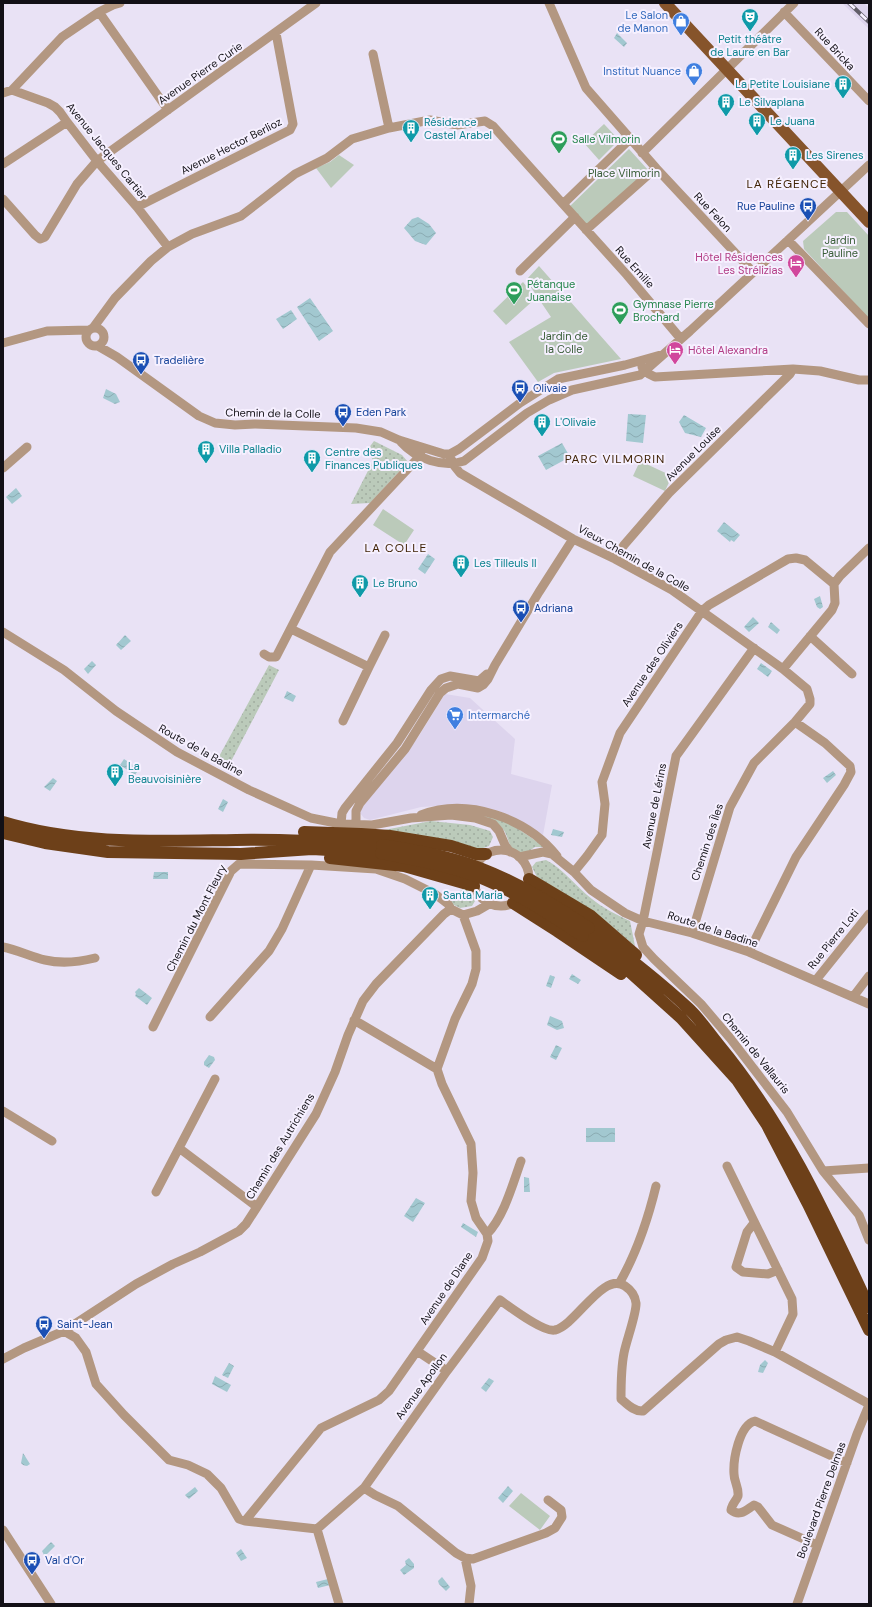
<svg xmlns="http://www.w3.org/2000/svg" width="872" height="1607" viewBox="0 0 872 1607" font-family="'DM Sans',sans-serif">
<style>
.built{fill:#ddd4ed}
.grass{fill:url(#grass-dots)}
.park{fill:#bbcaba}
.water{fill:url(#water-waves)}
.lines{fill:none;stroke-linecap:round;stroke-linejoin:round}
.minor{stroke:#b39781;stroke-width:9}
.major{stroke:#86542b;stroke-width:12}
.highway{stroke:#6d4019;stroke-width:12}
.rail-casing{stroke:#625e69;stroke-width:4}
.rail{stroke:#f6f0ff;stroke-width:2.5;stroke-dasharray:8;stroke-linecap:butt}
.highway-bridge{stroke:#6d4019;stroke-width:12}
.labels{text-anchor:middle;stroke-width:4;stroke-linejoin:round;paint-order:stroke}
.shop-label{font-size:11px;fill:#366cbe;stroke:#f6f0ff;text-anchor:end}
.culture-label{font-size:11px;fill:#0d838f;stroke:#f6f0ff;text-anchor:start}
.street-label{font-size:11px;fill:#121016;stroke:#f6f0ff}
.leisure-label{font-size:11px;fill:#27864d;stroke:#f6f0ff;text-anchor:start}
.park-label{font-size:11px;fill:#395d38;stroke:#f6f0ff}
.transit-label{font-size:11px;fill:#164399;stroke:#f6f0ff;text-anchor:start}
.hotel-label{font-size:11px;fill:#b23c85;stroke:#f6f0ff;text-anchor:end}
.neighbourhood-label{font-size:12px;letter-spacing:1px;fill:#402306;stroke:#f6f0ff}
</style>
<defs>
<pattern id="grass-dots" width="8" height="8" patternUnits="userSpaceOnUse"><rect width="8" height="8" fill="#bbcaba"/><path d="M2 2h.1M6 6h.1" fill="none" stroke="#a0ac9f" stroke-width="1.8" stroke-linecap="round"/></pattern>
<pattern id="water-waves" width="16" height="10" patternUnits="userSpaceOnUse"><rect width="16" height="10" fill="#a2c8d0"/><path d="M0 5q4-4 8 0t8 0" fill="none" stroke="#8aabb2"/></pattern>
</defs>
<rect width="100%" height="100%" fill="#e9e2f5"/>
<path class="built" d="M842,3h22l5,5v21z
M445,694l25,4 45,41 -4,35 41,11 -9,50 -47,-25 -15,-2 -27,-3 -33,2 -51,13 -6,-2 -4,-5 -2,-5 59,-69z"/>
<path class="grass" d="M374,441l28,14 6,7 -38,41 -19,1 22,-43 -5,-12z
M269,665l10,5 -52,99 -11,-7z
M474,813l34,9 37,25h-10l-9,6 -7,1c-14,-9 -9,-20 -19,-28 -7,-6 -18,-9 -26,-13z
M431,821l39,4 20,6 3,6 -4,9 -9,3 -96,-19z
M546,860c18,9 30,27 46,39 11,9 25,16 38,22l5,25 -24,-20 -74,-49 -5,-10 4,-5z
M466,887l7,6 2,8 -3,5 -12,2 -14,-7z"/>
<path class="park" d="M604,124l15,16 -20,20 -15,-17z
M629,149l19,21 -62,55 -16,-19z
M339,155l15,10 -23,23 -15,-20 14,-6z
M836,212h11l22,24v83l-65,-70 -1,-8z
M539,266l82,93 -67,14 -16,9 -29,-40 42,-25 -25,-37z
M523,282l13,16 -30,27 -13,-14z
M640,461l32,15 -7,15 -32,-15z
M383,509l31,21 -10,15 -31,-20z
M521,1493l29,23 -10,14 -31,-24z"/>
<path class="water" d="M617,33l10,10 -3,4 -10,-9z
M418,217l11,7 7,9 -10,12 -11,-4 -11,-13 8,-9z
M310,298l23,33 -14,10 -22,-34z
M291,310l6,9 -14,10 -7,-10z
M106,389l10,5 4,8 -5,2 -12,-6z
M628,414l18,1 -3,28 -17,-2z
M684,415l22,13 -5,9 -16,-4 -6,-11z
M562,443l8,14 -24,13 -8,-14z
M16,488l6,8 -10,8 -6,-7z
M724,522l16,13 -6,7 -3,-2 -1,2 -13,-11z
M428,554l7,5 -10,15 -7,-5z
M820,596l3,11 -3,2 -3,-2 -3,-8z
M753,617l6,6 -10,9 -5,-5z
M771,622l9,8 -3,4 -9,-7z
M125,635l6,6 -10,9 -5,-5z
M92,661l4,4 -8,9 -4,-5z
M761,663l11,8 -4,6 -11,-8z
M287,691l9,5 -3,6 -9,-4z
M124,759l15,10 -4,6 -15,-10z
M833,771l3,4 -9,8 -4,-5z
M53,778l4,3 -7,10 -6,-4z
M223,799l5,3 -5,10 -5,-3z
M553,829l11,3 -2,5 -11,-2z
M154,872h14v7h-15z
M572,974l9,6 -3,4 -9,-5z
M550,975l5,2 -4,11 -5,-2z
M139,988l13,10 -5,7 -12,-9 1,-2 -1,-2z
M550,1016l12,5 2,7 -7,2 -10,-5z
M556,1045l6,3 -6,12 -6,-3z
M209,1055l5,2 1,3 -6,8 -5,-3v-3z
M586,1128h29v14h-29z
M524,1177l5,1 1,14h-6z
M416,1198l9,5 -12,19 -9,-6z
M463,1223l15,9 -2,5 -15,-10z
M765,1360l3,3 -5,10 -5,-1 2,-7z
M229,1363l5,3 -6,12 -6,-3z
M215,1376l16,9 -4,7 -15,-8z
M489,1378l5,3 -8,11 -5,-4z
M23,1453l7,11 -3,2 -4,-1 -2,-2z
M508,1486l5,5 -10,12 -5,-5z
M195,1487l3,4 -9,8 -4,-4z
M51,1542l4,4 -9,9h-2l-2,-4z
M241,1549l6,9 -6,3 -5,-8z
M409,1558l5,6v4l-10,7 -4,-5 6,-5 -1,-4z
M442,1577l8,10 -4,4 -7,-7 -1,-3z
M328,1579l2,6 -12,3 -2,-6z"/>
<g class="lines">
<path class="minor" d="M549,3l37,85 70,80 -70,62
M99,12l69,98
M784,12l85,89
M373,54l16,74
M12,90l36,13 7,4 5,5 7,10 30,39 40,46 31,40
M3,93l9,-3 50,-53 37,-25 14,-7 7,-2
M629,140l-66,64 64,71 54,64
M642,153l152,-150
M3,164l64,-42
M656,168l97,104
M3,199l32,36 5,4 5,-2 32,-53 20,-23 219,-158
M137,207l153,-77 3,-6 -17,-91
M788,240l81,84
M520,271l55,-54
M86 337a9 9 0 1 1 18 0a9 9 0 1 1-18 0Z
M93,328l22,-30 36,-37 17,-14 24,-13 49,-18 54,-42 32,-16 25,-19 37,-11 41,-8 27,5 28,-4 8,5 70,78
M3,343l44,-12 42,-1
M98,346l19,11 82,59 16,7 20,2 20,-1 101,4 25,4 18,8 45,14h6l9,-5 61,-46 38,-24 67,-14 39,-11
M642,367l7,7 6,3 138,-8 27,2 39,9h10
M401,442c15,17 42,26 63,19l63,-48 22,-13 23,-10 68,-15 50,-44 179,-166
M450,454l2,9 8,10 113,66 42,20 57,31 111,79 24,20 3,10v5l-15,18 -41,41 -24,44 -38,126
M3,468l24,-21
M615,559l9,-14 45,-52 121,-119 3,-5
M291,629l78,38 -26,54
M3,632l61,38 52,41 61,41 72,38 62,28 30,6 31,1 39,-7 40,-3 24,3 18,6 6,7 6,14 5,7
M810,636l42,38
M754,648l-78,108 -18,91 -15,74 -4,13 4,13 11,12 47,45 29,34 57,74 36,59 46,-3
M264,654l5,3h7l54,-105 88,-94 4,-8
M369,667l16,-32
M783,669l49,-59 3,-7 -1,-19 6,-8 29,-28
M421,815c46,-18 106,3 136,41
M341,824l1,-11 3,-5 52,-65 34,-53 10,-11 9,-3 29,5 8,-7
M356,825v-14l4,-8 45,-54 35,-56 6,-5 12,-4 20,4 5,-3 5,-6 7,-14 44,-73 34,-53
M473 878a28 28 0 1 1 56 0a28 28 0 1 1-56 0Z
M519,857l24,-5 9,2 22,18 17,18 34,23 18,8 49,12 57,19 120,52
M574,872l13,-16 15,-21 3,-31 -3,-22 18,-49 82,-122 7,-6 79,-46 8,-1 9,2 29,24
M3,947c15,3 28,10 42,13 17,4 34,2 50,-2
M749,952l47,-95 48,-72 7,-13 -1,-6 -25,-23 -30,-21
M816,980l53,-66
M853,997l16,-21
M210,1017l59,-66 13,-22 29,-64
M354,1020l83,49
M153,1027l78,-156 8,-7 72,1 65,4 29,10 30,15 13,10 3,5 12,6 14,-4 12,-7
M3,1111l49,30
M179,1148l78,59
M727,1166l65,133 1,15 -18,38
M823,1171l36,44 10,25
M156,1192l59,-113
M754,1223l-7,9 -11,35 7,5 25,2 10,-4
M487,1234c17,-17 26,-51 34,-73
M620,1282c17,-30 28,-63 36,-96
M64,1331l12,7 10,14 10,32 28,31 45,45 19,5 19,9 14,14 18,31 6,2 72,8 47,-41 83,-117 53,-71c10,7 44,33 55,30 21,-5 48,-59 70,-44 6,4 10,9 11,17 1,9 -10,39 -12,50 -3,15 -3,31 -3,46 6,5 13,13 22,12l76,-67 7,-4 11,-3 12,4 26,11 94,52
M417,1351l30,20
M3,1359l21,-11 40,-17 72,-47 37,-20 27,-12 39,-21 7,-7 11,-17 59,-93 19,-42 13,-37 15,-34 13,-17 68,-70 7,-5
M364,1488l11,7 23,11 58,47 9,5 8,1 73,-26 9,-5 7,-11 -1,-7 -13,-10
M245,1521l76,-93 58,-28 10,-9 93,-133 6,-17 -1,-7 -11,-16 -5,-17 2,-28 -2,-29 -29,-60 -5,-15 18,-50 17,-35 4,-15v-18l-13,-36
M317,1529l22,75
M3,1530l48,74
M817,1545l-45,-20 -14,-18 -4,-2c-8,5 -14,12 -23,5 1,-6 5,-9 7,-14 1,-9 -4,-14 -4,-22 -1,-14 5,-49 21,-53l92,42
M465,1558l6,28 -2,18
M797,1604l60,-170 12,-29"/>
<path class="major" d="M665,3l204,219"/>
<path class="highway" d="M3,822c75,23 155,19 233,18 49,-1 97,2 146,5
M304,832l57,2 29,2 61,10 25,8h10
M3,833l42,10 63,9 133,2 71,-5 69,4
M330,858l74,8 70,20
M529,879l62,37 45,39
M513,903l44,28 64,43
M589,928c34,25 68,51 99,80 12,11 21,25 31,37 66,80 107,170 150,262
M583,936l38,28 60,54 56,62 30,45 41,79 61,126"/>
<g class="rail-casing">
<path id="rail" d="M849,3l20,19"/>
</g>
<use href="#rail" class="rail"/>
<path class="highway-bridge" d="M382,845c33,5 66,11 98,23 39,15 74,37 109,60
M381,853c32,6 64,12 95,23 39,15 73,38 107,60"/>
</g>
<defs>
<g id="theatre-pin" transform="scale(0.9)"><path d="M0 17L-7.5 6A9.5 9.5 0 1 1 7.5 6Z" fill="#0f9aa8" stroke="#f6f0ff"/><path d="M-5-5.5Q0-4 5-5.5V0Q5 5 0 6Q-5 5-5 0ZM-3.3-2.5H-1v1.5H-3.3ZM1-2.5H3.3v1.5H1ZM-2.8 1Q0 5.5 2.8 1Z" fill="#fff"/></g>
<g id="shop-pin" transform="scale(0.9)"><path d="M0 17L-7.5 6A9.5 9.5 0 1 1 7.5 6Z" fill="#3f7fe0" stroke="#f6f0ff"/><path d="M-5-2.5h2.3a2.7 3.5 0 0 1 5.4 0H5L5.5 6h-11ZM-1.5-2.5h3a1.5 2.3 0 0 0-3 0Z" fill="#fff"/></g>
<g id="building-pin" transform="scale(0.9)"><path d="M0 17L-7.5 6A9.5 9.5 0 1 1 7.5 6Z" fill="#0f9aa8" stroke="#f6f0ff"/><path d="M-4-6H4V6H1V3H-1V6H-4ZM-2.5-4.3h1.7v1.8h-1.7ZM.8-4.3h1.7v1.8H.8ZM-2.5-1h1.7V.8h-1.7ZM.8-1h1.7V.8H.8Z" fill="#fff"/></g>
<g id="stadium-pin" transform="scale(0.9)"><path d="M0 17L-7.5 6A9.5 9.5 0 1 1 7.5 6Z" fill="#2e9e5b" stroke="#f6f0ff"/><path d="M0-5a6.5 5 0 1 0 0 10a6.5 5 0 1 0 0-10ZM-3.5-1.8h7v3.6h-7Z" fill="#fff"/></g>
<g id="bus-pin" transform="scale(0.9)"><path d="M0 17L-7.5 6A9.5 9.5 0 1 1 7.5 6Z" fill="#1a4fb4" stroke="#f6f0ff"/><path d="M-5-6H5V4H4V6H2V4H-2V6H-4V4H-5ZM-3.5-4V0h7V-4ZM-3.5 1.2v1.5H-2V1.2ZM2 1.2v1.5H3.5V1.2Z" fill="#fff"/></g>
<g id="hotel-pin" transform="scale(0.9)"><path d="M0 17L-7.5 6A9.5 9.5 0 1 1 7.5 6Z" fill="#d1479c" stroke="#f6f0ff"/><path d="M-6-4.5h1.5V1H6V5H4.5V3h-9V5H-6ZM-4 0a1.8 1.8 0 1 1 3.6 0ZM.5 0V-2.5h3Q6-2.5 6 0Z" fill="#fff"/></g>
<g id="supermarket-pin" transform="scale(0.9)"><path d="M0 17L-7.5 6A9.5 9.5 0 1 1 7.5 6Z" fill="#3f7fe0" stroke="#f6f0ff"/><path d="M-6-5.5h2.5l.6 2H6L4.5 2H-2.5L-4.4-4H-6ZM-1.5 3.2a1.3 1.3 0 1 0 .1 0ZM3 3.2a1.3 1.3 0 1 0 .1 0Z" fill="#fff"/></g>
</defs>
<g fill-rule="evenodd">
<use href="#theatre-pin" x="750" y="17"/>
<use href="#shop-pin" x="681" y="21"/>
<use href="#shop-pin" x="694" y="71"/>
<use href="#building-pin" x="843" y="84"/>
<use href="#building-pin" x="726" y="102"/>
<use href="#building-pin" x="757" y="121"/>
<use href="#building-pin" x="411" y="128"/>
<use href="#stadium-pin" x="559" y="139"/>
<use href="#building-pin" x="793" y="155"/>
<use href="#bus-pin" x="808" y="206"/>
<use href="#hotel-pin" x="796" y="263"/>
<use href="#stadium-pin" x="514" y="290"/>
<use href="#stadium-pin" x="620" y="310"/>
<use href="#hotel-pin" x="675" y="350"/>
<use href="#bus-pin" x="141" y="360"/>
<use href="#bus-pin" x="520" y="388"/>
<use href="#bus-pin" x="343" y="412"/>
<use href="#building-pin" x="542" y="422"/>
<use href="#building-pin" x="206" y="449"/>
<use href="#building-pin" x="312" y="458"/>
<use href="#building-pin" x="461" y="563"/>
<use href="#building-pin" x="360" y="583"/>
<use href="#bus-pin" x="521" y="608"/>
<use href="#supermarket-pin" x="455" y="715"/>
<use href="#building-pin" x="115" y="772"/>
<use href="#building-pin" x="430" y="895"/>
<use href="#bus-pin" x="44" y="1324"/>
<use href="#bus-pin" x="32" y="1560"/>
</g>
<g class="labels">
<g class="shop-label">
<text x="668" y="19">Le Salon<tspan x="668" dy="13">de Manon</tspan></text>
<text x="681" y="75">Institut Nuance</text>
<text x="468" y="719" text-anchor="start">Intermarché</text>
</g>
<g class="culture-label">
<text x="750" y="43" text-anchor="middle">Petit théâtre<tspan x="750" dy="13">de Laure en Bar</tspan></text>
<text x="830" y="88" text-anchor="end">La Petite Louisiane</text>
<text x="739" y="106">Le Silvaplana</text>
<text x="770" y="125">Le Juana</text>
<text x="424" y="126">Résidence<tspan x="424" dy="13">Castel Arabel</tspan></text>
<text x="806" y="159">Les Sirenes</text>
<text x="555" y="426">L'Olivaie</text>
<text x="219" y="453">Villa Palladio</text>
<text x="325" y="456">Centre des<tspan x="325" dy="13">Finances Publiques</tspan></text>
<text x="474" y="567">Les Tilleuls II</text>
<text x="373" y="587">Le Bruno</text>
<text x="128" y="770">La<tspan x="128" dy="13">Beauvoisinière</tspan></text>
<text x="443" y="899">Santa Maria</text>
</g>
<g class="street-label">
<text transform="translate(835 49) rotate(47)" y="4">Rue Bricka</text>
<text transform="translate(200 73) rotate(-35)" y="4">Avenue Pierre Curie</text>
<text transform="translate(231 146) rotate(-27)" y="4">Avenue Hector Berlioz</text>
<text transform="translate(107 151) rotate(51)" y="4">Avenue Jacques Cartier</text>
<text transform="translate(713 212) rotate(47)" y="4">Rue Felon</text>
<text transform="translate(635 267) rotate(48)" y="4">Rue Emilie</text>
<text transform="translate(273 413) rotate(1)" y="4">Chemin de la Colle</text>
<text transform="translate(693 453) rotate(-45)" y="4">Avenue Louise</text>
<text transform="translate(634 558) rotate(29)" y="4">Vieux Chemin de la Colle</text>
<text transform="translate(652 664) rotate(-56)" y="4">Avenue des Oliviers</text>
<text transform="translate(201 750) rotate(29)" y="4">Route de la Badine</text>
<text transform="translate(654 806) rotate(-79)" y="4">Avenue de Lérins</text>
<text transform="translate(707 842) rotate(-72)" y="4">Chemin des Îles</text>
<text transform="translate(196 918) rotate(-63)" y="4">Chemin du Mont Fleury</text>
<text transform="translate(713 929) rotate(18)" y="4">Route de la Badine</text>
<text transform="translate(833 939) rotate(-51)" y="4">Rue Pierre Loti</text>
<text transform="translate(756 1053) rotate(51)" y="4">Chemin de Vallauris</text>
<text transform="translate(280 1146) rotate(-59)" y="4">Chemin des Autrichiens</text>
<text transform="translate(446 1288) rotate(-56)" y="4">Avenue de Diane</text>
<text transform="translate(421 1386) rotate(-54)" y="4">Avenue Apollon</text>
<text transform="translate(821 1500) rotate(-70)" y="4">Boulevard Pierre Delmas</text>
</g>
<g class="leisure-label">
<text x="572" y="143">Salle Vilmorin</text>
<text x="527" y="288">Pétanque<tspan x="527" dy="13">Juanaise</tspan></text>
<text x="633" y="308">Gymnase Pierre<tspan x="633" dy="13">Brochard</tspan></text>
</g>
<g class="park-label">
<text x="624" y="177">Place Vilmorin</text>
<text x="840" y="244">Jardin<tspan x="840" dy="13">Pauline</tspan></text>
<text x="564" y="340">Jardin de<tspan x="564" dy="13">la Colle</tspan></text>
</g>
<g class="transit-label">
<text x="795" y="210" text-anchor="end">Rue Pauline</text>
<text x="154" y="364">Tradelière</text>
<text x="533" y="392">Olivaie</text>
<text x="356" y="416">Eden Park</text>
<text x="534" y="612">Adriana</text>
<text x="57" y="1328">Saint-Jean</text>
<text x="45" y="1564">Val d'Or</text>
</g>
<g class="hotel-label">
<text x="783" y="261">Hôtel Résidences<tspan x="783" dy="13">Les Strélizias</tspan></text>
<text x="688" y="354" text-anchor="start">Hôtel Alexandra</text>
</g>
<g class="neighbourhood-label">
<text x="787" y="188">LA RÉGENCE</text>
<text x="615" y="463">PARC VILMORIN</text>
<text x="396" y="552">LA COLLE</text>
</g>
</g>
<rect width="872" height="1607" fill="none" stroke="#121016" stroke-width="8"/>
</svg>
